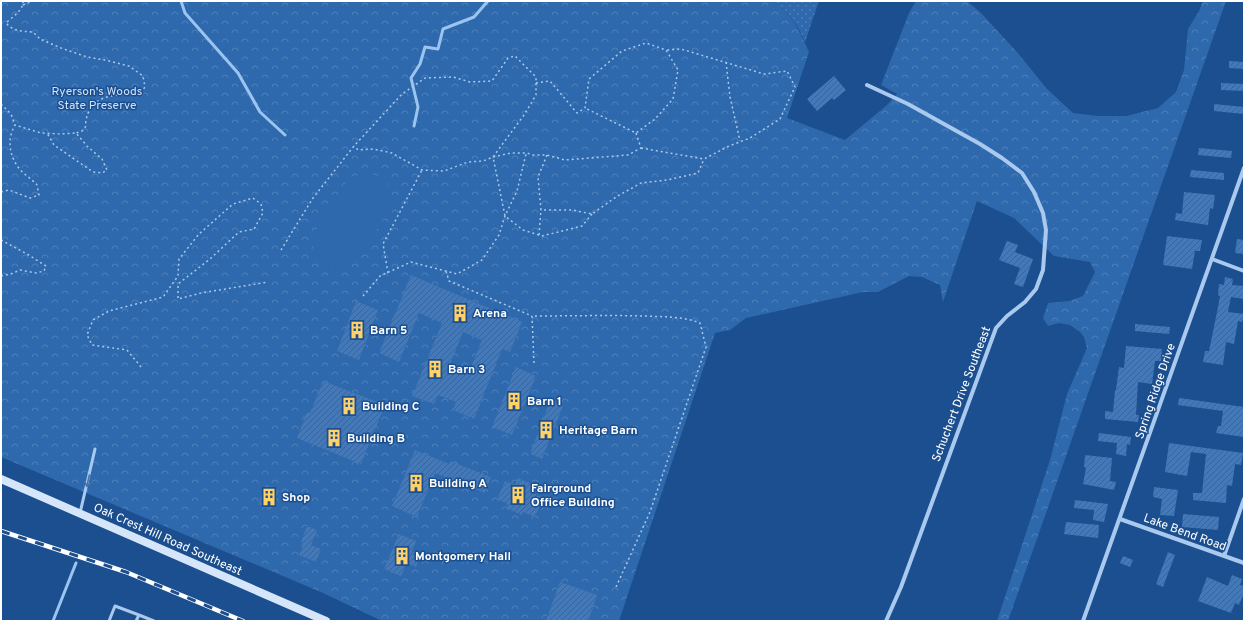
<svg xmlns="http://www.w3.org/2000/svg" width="1245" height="622" viewBox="0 0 1245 622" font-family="Overpass,sans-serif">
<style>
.grass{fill:url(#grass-dots)}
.forest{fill:url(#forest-crowns)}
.pitch{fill:#2e69ad}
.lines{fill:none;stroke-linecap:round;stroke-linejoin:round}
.stream{stroke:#9cc4f0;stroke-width:3}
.building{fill:url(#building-hatch);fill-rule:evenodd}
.path{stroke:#a9c9ee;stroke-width:1.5;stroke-dasharray:2 3;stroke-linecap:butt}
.service{stroke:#a9c9ee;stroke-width:3}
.minor{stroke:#a9c9ee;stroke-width:4}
.secondary{stroke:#d6e6fa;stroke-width:8}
.rail-casing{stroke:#fff;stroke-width:4.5}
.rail{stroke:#1b4f8f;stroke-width:3;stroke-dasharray:9;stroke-linecap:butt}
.oneway{stroke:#4674ac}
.labels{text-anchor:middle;stroke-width:3;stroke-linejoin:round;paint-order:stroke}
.park-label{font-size:12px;fill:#cfe3fa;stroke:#1b4f8f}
.poi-label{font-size:12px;font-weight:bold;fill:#fff;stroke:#1b4f8f;text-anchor:start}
.street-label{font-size:12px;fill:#fff;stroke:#1b4f8f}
</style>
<defs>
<pattern id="grass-dots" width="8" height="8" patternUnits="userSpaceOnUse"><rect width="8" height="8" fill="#2e69ad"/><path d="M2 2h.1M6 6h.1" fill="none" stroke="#4d80b9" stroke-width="1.8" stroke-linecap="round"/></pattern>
<pattern id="forest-crowns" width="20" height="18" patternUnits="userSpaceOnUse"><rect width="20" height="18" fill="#2e69ad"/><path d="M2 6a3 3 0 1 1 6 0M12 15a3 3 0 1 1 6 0" fill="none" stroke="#4d80b9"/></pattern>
<pattern id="building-hatch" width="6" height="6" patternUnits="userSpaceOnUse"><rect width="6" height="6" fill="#4478b7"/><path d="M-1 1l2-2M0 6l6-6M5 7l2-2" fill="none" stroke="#486282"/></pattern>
</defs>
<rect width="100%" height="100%" fill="#1b4f8f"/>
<path class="grass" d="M772,1h47l-14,41c-6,-15 -18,-33 -33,-41z"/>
<path class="forest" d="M1,1h771c19,10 29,33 37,51l-22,66 58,22 42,-35 10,-11 -16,-9 28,-72 7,-12h51l13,11 37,40 30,37 26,24 25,3h28l32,-8 18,-16 8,-22 4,-41 11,-18 4,-10h23l-218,620h-11l53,-161 17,-66 20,-46 -3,-11 -4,-5 -10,-7 -11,-2 -11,3 -5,-8 5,-15 21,-2 14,-5 12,-24 -5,-10 -36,-6 -40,-38 -37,-17 -34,101 -3,-17 -18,-8 -13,-1 -31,16h-15l-117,26 -16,12 -15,3 -96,288h-237l-59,-28 -322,-136z"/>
<path class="pitch" d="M366,173c21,3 28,15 24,35l-31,50c-8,7 -17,12 -28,8 -14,-5 -22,-19 -16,-34 3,-7 9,-14 13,-21 6,-10 12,-19 18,-29l5,-5z"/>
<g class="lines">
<path class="stream" d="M181,1l4,12 53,60 22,39 25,23
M414,126l4,-19 -7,-29 9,-14 5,-17 13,2 5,-20 31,-12 14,-16
M53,621l23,-58"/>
</g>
<path class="building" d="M1229,61l15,1v7l-15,-1z
M834,76l12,14 -12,10 -2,-2 -15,13 -10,-12z
M1221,83l23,1v7l-23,-1z
M1214,104l30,3v7l-30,-3z
M1199,148l33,3 -1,7 -33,-3z
M1191,170l33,3v7l-34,-3z
M1184,192l31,3 -2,14 -3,-1 -2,17 -33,-5 1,-7 6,1z
M1167,236l35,4 -2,11h-5l-3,18 -29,-4z
M1237,239l7,1v14l-9,-1z
M1007,241l11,4 -3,7 18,7 -10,28 -9,-3 6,-16 -21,-8z
M411,275l111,47 -12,30 -8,-3 -28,70 -21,-9 3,-8 -18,-7 -4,9 -22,-8 30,-73 -23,-10 -20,49 -20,-9zM463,332l19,8 -13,32 -19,-8z
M1225,277l8,2 -1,6 12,1v13l-13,-2 -3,15 16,2 -2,8 -4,-1 -4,23 -8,-2 -3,23 -20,-3 2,-11h4l8,-39 3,-16 -2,-1 1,-11 5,1z
M356,301l22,9 -19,50 -22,-9z
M1135,324l35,3 -1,7 -34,-3z
M1126,346l36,3 -1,12h-6l-3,23 -14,-2 -2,33h3l-1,7 -33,-3v-8l8,1 2,-22h1l3,-23 5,1z
M516,367l20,9 -24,59 -20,-8z
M323,381l62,24 -24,59 -64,-26 10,-26 3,1z
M1179,398l65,9v30l-28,-4 2,-7h3l2,-15 -45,-6z
M550,401l13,5 -21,53 -12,-5z
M1099,433l32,4 -1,8 -3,-1 -1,12 -10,-2 1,-11 -19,-2z
M1169,443l74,10 -2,12 -6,-1 -3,22 -5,-1 -1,18 -33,-3v-7h9l4,-39 -15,-2 -4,24 -22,-4z
M415,450l34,14 1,-3 41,16 -6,16 -50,-20 -18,44 -25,-11z
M1085,455l27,3 -2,23 6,1 -2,8 -31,-6 3,-16 -2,-1z
M518,478l16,7 -3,7 12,6 -8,19 -12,-5 -1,3 -16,-7 2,-4 -11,-5 8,-18 10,4z
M266,485l13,5 -8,20 -13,-6z
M1154,487l24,3 -4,26 -14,-1 2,-16 -9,-2z
M1075,500l33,4 -4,18 -11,-2 1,-10 -20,-2z
M1183,514l36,3 -1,13 -36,-3z
M1066,522l33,3 -1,13 -34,-4z
M307,526l10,4 -6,15 10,4 -5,13 -17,-7 5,-12 -3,-1z
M399,534l17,7 -5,13 8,4 -3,9 -9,-4 -6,13 -17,-7z
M1168,552l7,3 -12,32 -7,-3z
M1123,556l10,4 -3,7 -10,-4z
M1232,575l10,4 -2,6 4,1v7l-5,12 -4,-2 -4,10 -33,-12 9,-24 21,9z
M560,582l37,13 -9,26h-42z"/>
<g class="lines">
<path class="path" d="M23,1c1,9 -11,16 -17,22 8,9 16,8 27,9l7,7 21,9 26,9 18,3 24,6 14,10 2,11 -5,6c-19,3 -41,-1 -51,18 -2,5 -4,10 -3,15l-4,5 -6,2
M46,1h12
M23,5l10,-4
M726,62l4,35 10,44
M536,83l14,-2 27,32 8,-5 4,-29 33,-28 24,-8 20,7 12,20 -5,29 -18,20 -19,14 -51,-25
M1,104l10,10 4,11
M641,148l63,11 25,-13 21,-8 30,-19 15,-32 -8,-16 -23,3 -83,-25 -15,1
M547,155l-9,22 3,33h31l20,4 24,-17 25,-14 26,-3 31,-7 6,-14
M1,192l8,-2 21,8 9,-3c-1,-3 -1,-7 -2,-10 -5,-6 -14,-11 -19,-18 -9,-13 -11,-28 -3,-42l26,8 19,1 16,-1 11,13 15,13 5,11 -5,3 -9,-1 -39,-27 -7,-12
M592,214l-10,12 -40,10 -19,-6 -18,-14 -12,-59 18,-4h16l6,2h14l18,5 63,-5 13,-7 -5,-15
M539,235l2,-25
M1,240l26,14 19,12 -2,5 -8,2 -16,-3 -9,4 -10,2
M281,250l32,-52 41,-52 48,-52 23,-16 28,-1 17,5 22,-1 16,-23 7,-2 21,21v18l-12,20 -31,42 -10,4 -15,1 -24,9 -22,-1 -30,-17 -19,-4 -15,1 -4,-4
M446,271l3,10 83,35
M388,273l-5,-29 39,-74
M363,296l17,-20 31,-14 46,12 25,-14 17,-25 6,-19 12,-25 9,-37
M534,363l-2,-47c38,0 76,-1 113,0 19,1 37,0 55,7l6,24 -56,165 -34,75
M141,367l-14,-17 -35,-5 -5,-10 6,-15 16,-9 54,-14 15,-21 1,-17 20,-25 34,-30 20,-6 8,6 2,9 -9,16 -15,3 -29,27 -32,25v15l23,-6 67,-11"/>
<path class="service" d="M80,513l15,-64
M109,621l6,-15 24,9
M136,621l3,-6 15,6"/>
<path class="minor" d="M867,85l41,19 72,40 22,14 20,15 12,19 9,21 3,17 -3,40 -7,19 -11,13 -18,14 -11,12 -95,259 -15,34
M1212,259l32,12
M1120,519l124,44
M1224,556l20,-57
M1083,621l161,-453"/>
<path class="secondary" d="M1,479l325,142"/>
<g class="rail-casing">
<path id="rail" d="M1,531l125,41 117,49"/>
</g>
<use href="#rail" class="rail"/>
</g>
<defs><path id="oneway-shaft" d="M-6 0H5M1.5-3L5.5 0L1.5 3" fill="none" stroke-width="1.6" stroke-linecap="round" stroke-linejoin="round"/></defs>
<use class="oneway" href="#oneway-shaft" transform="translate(88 481) rotate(103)"/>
<defs>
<g id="building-bare" transform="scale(1.38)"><path d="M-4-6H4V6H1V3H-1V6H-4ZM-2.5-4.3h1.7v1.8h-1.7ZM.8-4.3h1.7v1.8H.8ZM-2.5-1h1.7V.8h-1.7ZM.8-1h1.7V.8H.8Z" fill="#ffd166" stroke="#1b4f8f" stroke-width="2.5" paint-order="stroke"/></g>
</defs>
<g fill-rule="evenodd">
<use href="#building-bare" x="460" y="313"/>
<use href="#building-bare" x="357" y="330"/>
<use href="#building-bare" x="435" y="369"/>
<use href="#building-bare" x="514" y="401"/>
<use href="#building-bare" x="349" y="406"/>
<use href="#building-bare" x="546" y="430"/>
<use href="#building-bare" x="334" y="438"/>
<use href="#building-bare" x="416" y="483"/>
<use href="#building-bare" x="518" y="495"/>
<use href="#building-bare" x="269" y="497"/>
<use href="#building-bare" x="402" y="556"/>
</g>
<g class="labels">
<g class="park-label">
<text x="97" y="95">Ryerson's Woods<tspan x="97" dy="14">State Preserve</tspan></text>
</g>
<g class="poi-label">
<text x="473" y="317">Arena</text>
<text x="370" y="334">Barn 5</text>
<text x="448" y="373">Barn 3</text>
<text x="527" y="405">Barn 1</text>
<text x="362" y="410">Building C</text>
<text x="559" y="434">Heritage Barn</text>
<text x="347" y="442">Building B</text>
<text x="429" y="487">Building A</text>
<text x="531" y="492">Fairground<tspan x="531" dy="14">Office Building</tspan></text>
<text x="282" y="501">Shop</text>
<text x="415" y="560">Montgomery Hall</text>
</g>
<g class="street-label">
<text transform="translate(1155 391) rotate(-71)" y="4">Spring Ridge Drive</text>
<text transform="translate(961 394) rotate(-69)" y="4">Schuchert Drive Southeast</text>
<text transform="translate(1185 532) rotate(20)" y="4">Lake Bend Road</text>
<text transform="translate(168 539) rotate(24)" y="4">Oak Crest Hill Road Southeast</text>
</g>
</g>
<rect width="1245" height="622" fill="none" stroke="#ffffff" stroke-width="4"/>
</svg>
